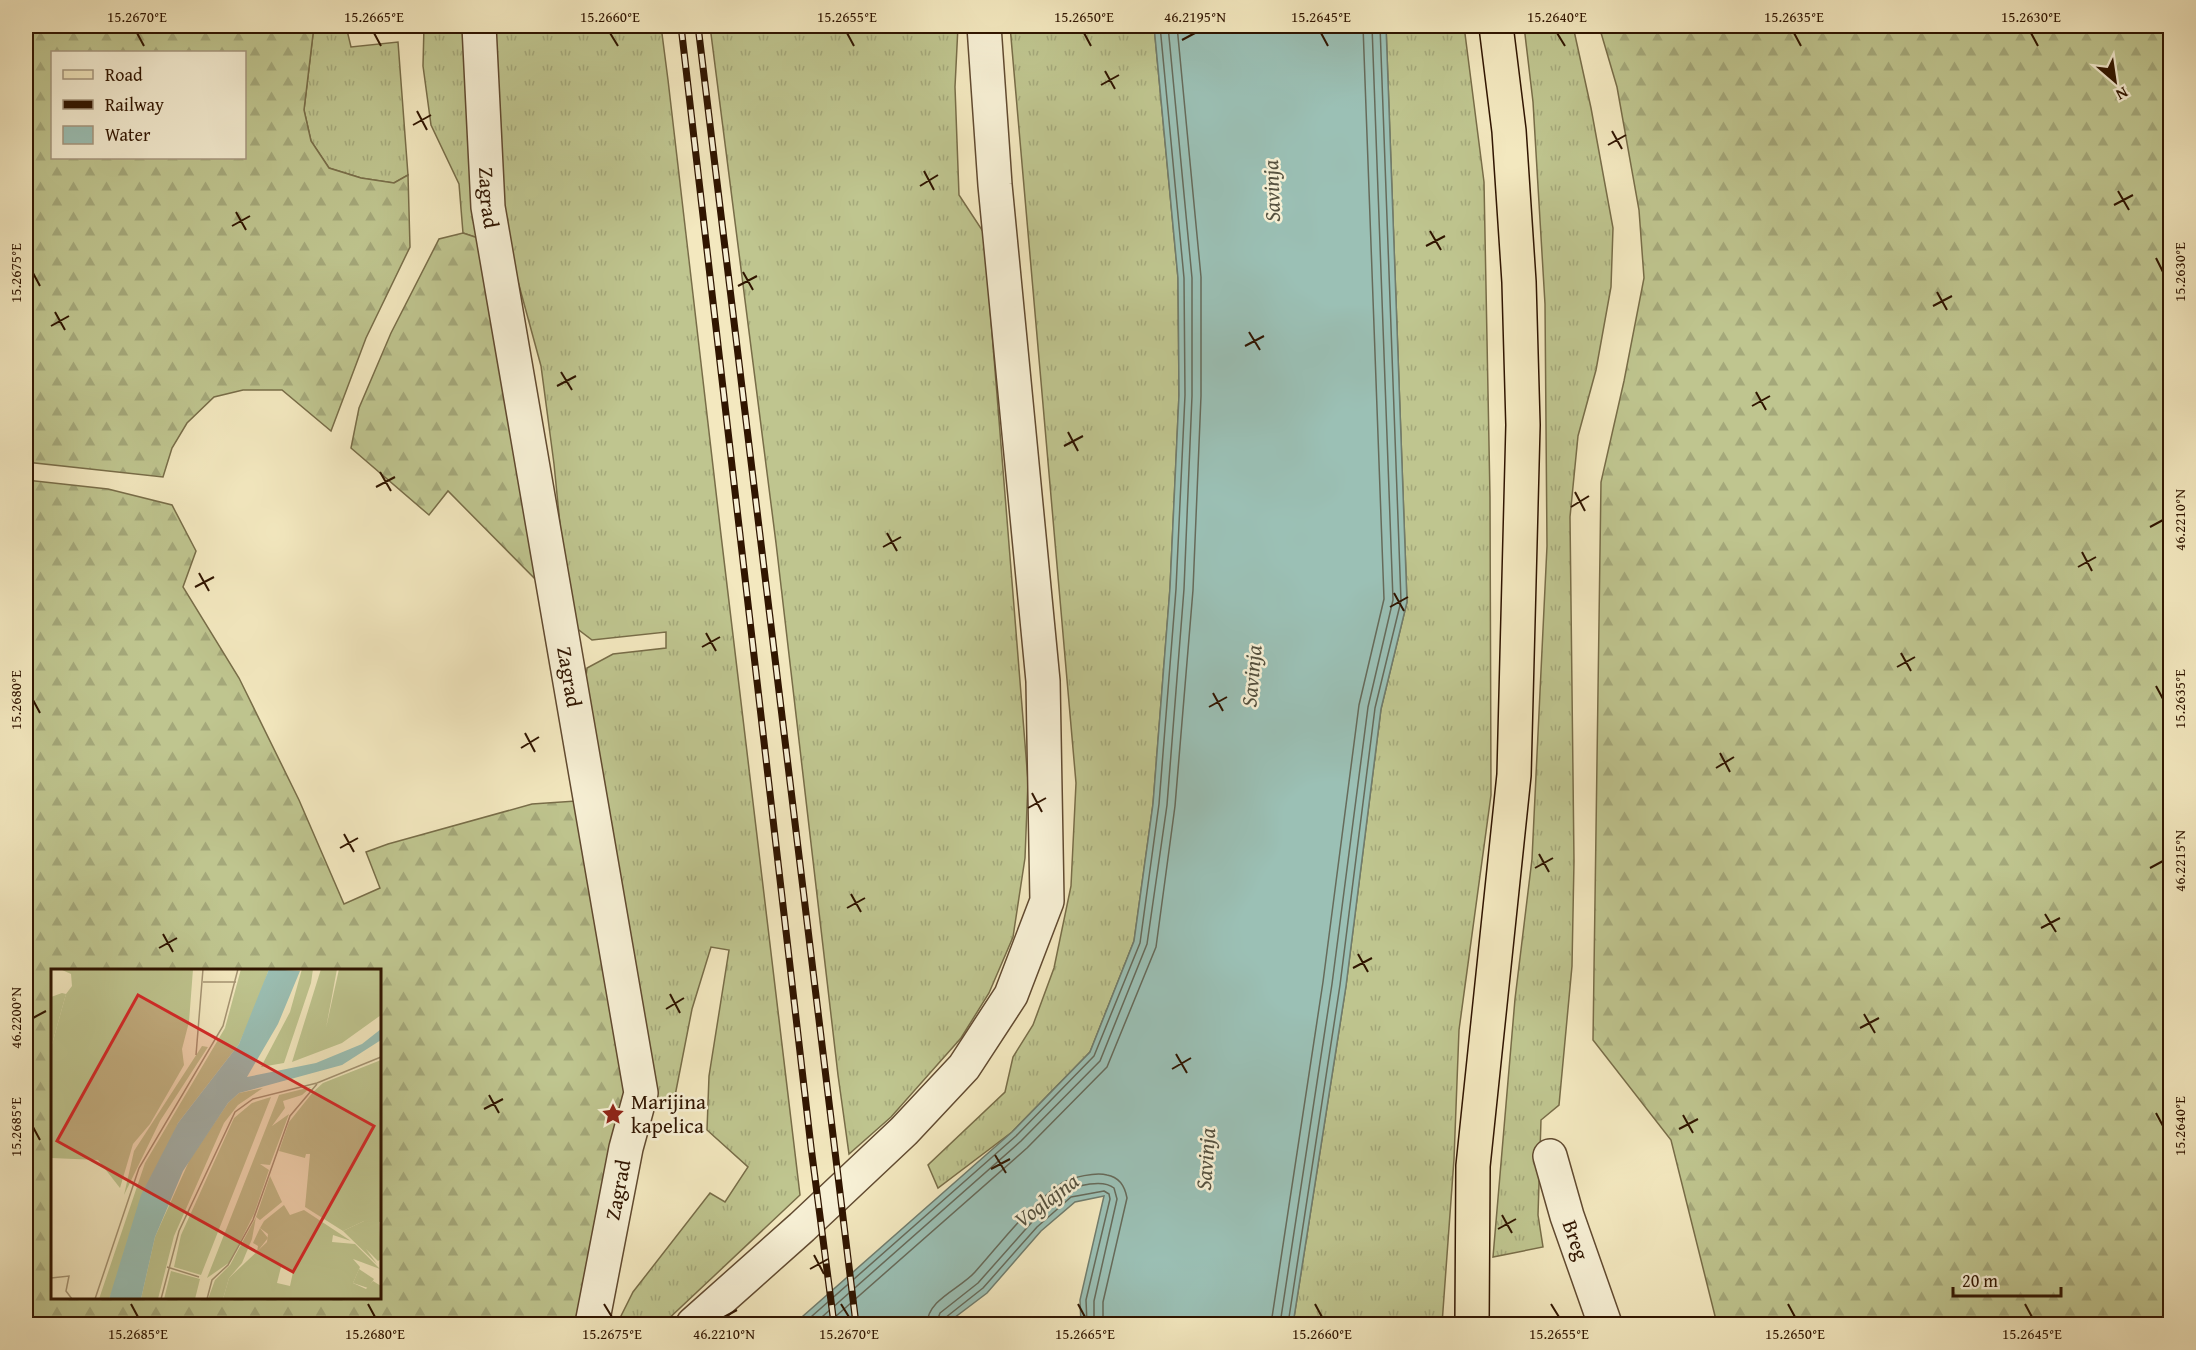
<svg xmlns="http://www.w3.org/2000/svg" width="2196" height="1350" viewBox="0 0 2196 1350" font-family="'Gentium Book Plus',serif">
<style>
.grass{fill:url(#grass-tufts);stroke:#786d48;stroke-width:1.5}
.forest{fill:url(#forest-firs);stroke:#786d48;stroke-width:1.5;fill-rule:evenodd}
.water{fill:#9bc0b5;stroke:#707c6d;stroke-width:1.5}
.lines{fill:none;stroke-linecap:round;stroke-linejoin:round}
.shore{stroke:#666a5a;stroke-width:1.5}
.minor-casing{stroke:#614a30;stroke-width:36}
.major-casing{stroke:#301500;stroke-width:36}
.minor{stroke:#f7f0d5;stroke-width:33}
.major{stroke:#f3e8bf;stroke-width:33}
.rail-casing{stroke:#301500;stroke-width:7}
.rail{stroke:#f7f0d5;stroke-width:4.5;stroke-dasharray:14;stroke-linecap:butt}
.ticks{fill:none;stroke:#301500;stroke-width:2}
.labels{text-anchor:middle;stroke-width:5;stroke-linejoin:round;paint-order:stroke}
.street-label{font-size:21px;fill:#301500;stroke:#f7f0d5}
.poi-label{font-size:21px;fill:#301500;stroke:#f7f0d5;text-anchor:start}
.water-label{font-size:22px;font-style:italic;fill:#55513f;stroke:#f7f0d5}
.inset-road{fill:none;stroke:#a59473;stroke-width:1.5}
.view{fill:#d62828;fill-opacity:0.15;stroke:#d62828;stroke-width:3}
.inset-edge{fill:none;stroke:#301500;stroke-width:3}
.neatline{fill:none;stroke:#301500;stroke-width:2}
.ticks-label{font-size:15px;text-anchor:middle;fill:#301500}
</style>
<defs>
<pattern id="grass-tufts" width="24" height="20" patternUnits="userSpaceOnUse" patternTransform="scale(1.5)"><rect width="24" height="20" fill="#bfc58f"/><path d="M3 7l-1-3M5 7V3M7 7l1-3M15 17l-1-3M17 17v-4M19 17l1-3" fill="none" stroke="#a4a87a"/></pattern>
<pattern id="forest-firs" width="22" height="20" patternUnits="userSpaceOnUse" patternTransform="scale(1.5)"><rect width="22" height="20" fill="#bfc58f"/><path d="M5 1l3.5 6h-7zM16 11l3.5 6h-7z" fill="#a4a87a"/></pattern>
</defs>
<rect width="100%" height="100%" fill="#f3e8bf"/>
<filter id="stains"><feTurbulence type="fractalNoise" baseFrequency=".00333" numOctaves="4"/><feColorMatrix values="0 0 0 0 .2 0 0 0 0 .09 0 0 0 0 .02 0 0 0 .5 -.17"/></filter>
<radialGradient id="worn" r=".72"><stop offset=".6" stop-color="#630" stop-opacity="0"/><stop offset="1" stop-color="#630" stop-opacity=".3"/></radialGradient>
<path class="grass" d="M314,26h32l5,21 47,-5 10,133 -14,8 -33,-5 -32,-10 -18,-27 -7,-31z
M424,26h45l9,212 -15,-5 -4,-49 -28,-59 -8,-59z
M492,26h169l7,54c42,372 88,743 132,1115l-137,129h-46l16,-32 77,-99 15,9 23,-35 -41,-37 2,-54 20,-126 -18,-3 -19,62 -18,92 -19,2 -72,-401 4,-34 26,-14 53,-6v-16l-74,8 -17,-13 -8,-32 -13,-131 -13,-98 -31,-114 -11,-75z
M710,26h248l-3,61 4,108 25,38 44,548 -3,77 -12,79 -24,56 -28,45 -70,79 -42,37 -11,-79 -62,-532z
M1010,26h144l24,252 1,117 -9,193 -17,216 -19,137 -44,111 -78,80 -74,56 -10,-23 77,-73 8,-35 20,-32 21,-57 17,-82 5,-103z
M1386,26h78l20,156 6,315 1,298 -32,235 -5,129 -12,165h-149l53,-338 35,-277 26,-107z
M1524,26h49l18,82 22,120 -2,59 -15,83 -18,66 -8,81 4,344 -2,105 -13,139 -18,15 -3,95 5,32 -50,10 22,-258 17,-140 15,-313 -2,-242 -12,-202z"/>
<path class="forest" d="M26,26h288l-10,84 7,31 18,27 32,10 33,5 14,-8 2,72 -44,91 -35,93 -49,-41h-39l-29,7 -27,26 -15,25 -9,29 -137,-15zM52,52h192v106h-192z
M1599,26h226l3,3 5,-3h337v1298h-453l-46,-184 -78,-100 8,-558 23,-101 20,-103 -5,-68 -22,-123z
M463,233l15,5 65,349 -95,-96 -19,24 -78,-67 8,-40 32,-75 48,-94z
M26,480l82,9 64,16 24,46 -13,36 56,91 60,122 45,104 36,-16 -14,-36 22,-8 144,-40 44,-3 45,246 5,59 -48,218h-552zM52,970h328v328h-328z"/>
<path class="water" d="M1154,26h232l21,576 -26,107 -35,277 -53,338h-212l-1,-24 24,-104 -29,6 -34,29 -54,62 -41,31h-152l218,-192 78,-80 44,-111 19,-137 17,-216 9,-193 -1,-117z"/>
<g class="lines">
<path class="shore" d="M803,1324l213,-188 78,-80 46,-113 19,-139 17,-215 9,-194 -1,-117 -24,-252
M814,1324l207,-183 79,-80 47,-117 20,-139 17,-216 8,-193v-118l-24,-252
M827,1324l200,-176 80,-81 49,-120 19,-141 18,-216 8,-194v-119l-24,-251
M927,1324c1,-25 33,-35 48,-52 26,-29 54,-67 87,-89 10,-6 34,-11 45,-8 12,2 18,12 20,23l-24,104v22
M936,1324l4,-11 38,-30 54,-61 34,-30c11,-7 37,-13 48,-4l3,11 -23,102v23
M943,1324l2,-6 38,-30 54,-61 34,-30 33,-6 5,3 1,5 -24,101 1,24
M1271,1324l52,-342 36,-277 25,-106 -21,-573
M1280,1324l52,-340 36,-277 25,-107 -21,-574
M1288,1324l52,-339 35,-277 26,-107 -21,-575"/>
<g class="minor-casing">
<g id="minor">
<path id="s1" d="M479,26l9,181 153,886 -15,55 -34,176"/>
<path id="s2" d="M1550,1156l17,60 38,108"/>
<path d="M693,1324l109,-97 102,-96 60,-64 47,-72 36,-94 -4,-220 -48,-496 -11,-159"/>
</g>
</g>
<g class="major-casing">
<path id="major" d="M1472,1324l1,-158 41,-391 9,-350 -4,-143 -10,-151 -13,-105"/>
</g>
<use href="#minor" class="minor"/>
<use href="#major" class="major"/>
<g class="rail-casing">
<path id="rail" d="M681,26l130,1121 23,177
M698,26l158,1298"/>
</g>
<use href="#rail" class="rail"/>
</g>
<path class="ticks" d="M137,33l7,13M374,33l7,13M610,33l8,13M847,33l7,13M1084,33l7,13M1321,33l7,13M1557,33l8,13M1794,33l7,13M2031,33l7,13M1182,40l13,-7M1105,71l10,18M1101,85l18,-10M417,111l10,19M413,125l18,-10M1612,131l10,18M1608,145l18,-10M924,171l10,19M920,186l18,-11M2118,191l11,19M2114,205l19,-10M236,212l10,18M232,226l18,-10M1430,231l11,19M1426,246l19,-10M2156,258l7,14M743,272l10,18M33,273l7,13M738,286l19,-10M1937,292l10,18M1933,306l19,-10M55,312l10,18M51,326l18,-10M1249,332l11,18M1245,346l19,-10M561,372l11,18M557,386l19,-10M1756,392l10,18M1752,406l18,-10M1068,432l10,19M1064,446l19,-10M380,472l11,19M376,487l19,-10M1575,492l10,19M1571,507l18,-11M2150,527l13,-7M887,533l10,18M883,547l18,-10M2082,552l10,19M2078,567l18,-10M199,573l10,18M195,587l19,-10M1394,593l10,18M1390,607l18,-10M706,633l10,18M702,647l18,-10M1901,653l10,18M1897,667l18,-10M2156,686l7,13M1213,693l10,18M33,700l7,13M1209,707l18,-10M525,733l10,19M521,748l18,-11M1720,753l10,19M1716,768l18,-11M1032,793l10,19M1028,808l18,-10M344,834l10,18M340,848l18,-10M1539,854l10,18M1535,868l18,-10M2150,868l13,-7M851,894l10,18M847,908l18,-10M2045,914l11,18M2041,928l19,-10M163,934l10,18M159,948l18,-10M1358,954l10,18M1353,968l19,-10M670,994l10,19M666,1009l18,-11M1864,1014l11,19M33,1018l13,-7M1860,1028l19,-10M1176,1054l11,19M1172,1069l19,-11M489,1095l10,18M484,1109l19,-10M2156,1113l7,13M1683,1115l10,18M33,1127l7,13M1679,1129l19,-10M995,1155l11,18M991,1169l19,-10M1502,1215l10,18M1498,1229l18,-10M814,1255l10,19M810,1269l18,-10M131,1304l7,13M368,1304l7,13M604,1304l8,13M841,1304l8,13M1078,1304l7,13M1315,1304l7,13M1551,1304l8,13M1788,1304l7,13M2025,1304l7,13M724,1317l13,-7"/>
<defs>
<g id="sight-bare" transform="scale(1.8)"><path d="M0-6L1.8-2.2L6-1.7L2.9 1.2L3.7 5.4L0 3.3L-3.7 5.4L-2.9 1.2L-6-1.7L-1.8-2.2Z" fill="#8f2418" stroke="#f7f0d5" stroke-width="2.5" paint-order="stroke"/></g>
</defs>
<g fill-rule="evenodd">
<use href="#sight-bare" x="613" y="1114"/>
</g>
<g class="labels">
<g class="street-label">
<text dy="7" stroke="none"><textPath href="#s1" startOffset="172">Zagrad</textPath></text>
<text dy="7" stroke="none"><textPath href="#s1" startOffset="658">Zagrad</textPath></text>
<text transform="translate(618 1190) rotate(-79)" y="7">Zagrad</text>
<text dy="7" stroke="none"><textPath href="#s2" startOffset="88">Breg</textPath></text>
</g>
<g class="poi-label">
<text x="631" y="1109">Marijina<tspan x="631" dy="24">kapelica</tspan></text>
</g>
<g class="water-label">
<text transform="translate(1271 191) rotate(-92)" y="8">Savinja</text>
<text transform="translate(1251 676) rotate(-85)" y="8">Savinja</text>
<text transform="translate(1205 1159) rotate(-86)" y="8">Savinja</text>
<text transform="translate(1046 1200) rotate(-37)" y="8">Voglajna</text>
</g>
</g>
<g transform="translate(51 969)">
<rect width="330" height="330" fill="#f3e8bf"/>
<path d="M190,0h28l-12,34 -18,41 -61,79 -69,176h-10l46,-136 80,-135zM251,0h11l-2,14 -27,80 -23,4 29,-55zM270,0h16l-11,59 13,-59h42v46l-39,28 -50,19zM11,24l4,1 -15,54v-51zM151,77l6,1 -48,74 -36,74 10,-44zM260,118l-9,8 -19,6 2,7 -13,18 17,-12 -19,51 -10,-1 9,6 -15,44 -24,48 -23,16 72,-183zM212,119l-25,17 -14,18 -50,113 -16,63h-17l14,-62 35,-78 38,-56 11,-10zM220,128l-70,178 -27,-8 7,-32 53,-117 18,-15zM205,248l-4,22 -10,24 -13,15 -6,21h-15l7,-19 15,-15zM328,251l2,39 -3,2 -12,-12 11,15 -34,-33 21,-10zM209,259l8,10 -11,14 1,-6 -5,-3zM308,300l15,10 -6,9 -15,-5zM120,302l29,8 -5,20h-31z" fill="#bfc58f"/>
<path d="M9,0h133l-4,53 -7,27 2,16 -34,59 -17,20 -13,44 -22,-28 -47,-2v-110l15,-54 6,-8 -1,-12zM330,91v162l-17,-1 -21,10 -38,-24 5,-53h-4l-1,4 -26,-7 10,-29 24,-30 10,-9zM219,207l12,26 -22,18 -4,-3zM233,236l6,10 14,-5 47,31 -18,-6 -1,7 23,2 25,25 -27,-10 7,8 -7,16 13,6 7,-8 8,5v13h-158l6,-21 38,-36 1,-8 -8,-6 4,-7zM230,298l12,5 -3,14 -13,-3z" fill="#bfc58f" fill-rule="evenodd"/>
<path d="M218,0l31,2 -22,53 -31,53 69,-14 46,-19 19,-15v11l-39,25 -103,28 -11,10 -45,68 -28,66 -14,62h-32l32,-104 37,-72 61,-79z" fill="#9bc0b5"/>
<path class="inset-road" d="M152,13h33M145,86l7,-86M116,298l32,10M0,309l18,-2 -3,15 6,8M44,330l44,-131 84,-142 15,-57M110,330l18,-68 56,-119 18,-13 64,-16 64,-26M156,330l5,-19 16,-15 25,-45 37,-104 27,-32"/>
<path class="view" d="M87,26l236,131 -81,146 -236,-131z"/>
<rect width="330" height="330" class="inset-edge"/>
</g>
<rect width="2196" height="1350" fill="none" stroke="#f3e8bf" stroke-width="66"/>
<rect x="51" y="51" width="195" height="108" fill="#f7f0d5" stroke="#a79880" stroke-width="1.5"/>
<rect x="63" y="70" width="30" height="9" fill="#f3e8bf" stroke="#a79880" stroke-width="1.5"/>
<text x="105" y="81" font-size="18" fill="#301500">Road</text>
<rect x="63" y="100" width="30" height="9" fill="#301500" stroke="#a79880" stroke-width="1.5"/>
<text x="105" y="111" font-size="18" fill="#301500">Railway</text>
<rect x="63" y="126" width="30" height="18" fill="#9bc0b5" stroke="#a79880" stroke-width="1.5"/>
<text x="105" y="141" font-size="18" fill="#301500">Water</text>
<g transform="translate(2115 81) rotate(151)" stroke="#f7f0d5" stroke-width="4.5" paint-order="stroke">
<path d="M0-4.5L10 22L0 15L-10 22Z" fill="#301500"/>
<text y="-9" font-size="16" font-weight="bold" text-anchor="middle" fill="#301500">N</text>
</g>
<path d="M1953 1287v9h108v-9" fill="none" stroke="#301500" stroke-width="3"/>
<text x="1962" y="1287" font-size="18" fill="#301500" stroke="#f7f0d5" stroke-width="4.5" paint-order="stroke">20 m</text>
<rect x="33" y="33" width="2130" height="1284" class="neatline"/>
<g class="ticks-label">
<text x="137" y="22">15.2670°E</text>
<text x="374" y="22">15.2665°E</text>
<text x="610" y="22">15.2660°E</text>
<text x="847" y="22">15.2655°E</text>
<text x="1084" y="22">15.2650°E</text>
<text x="1195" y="22">46.2195°N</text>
<text x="1321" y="22">15.2645°E</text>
<text x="1557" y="22">15.2640°E</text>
<text x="1794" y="22">15.2635°E</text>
<text x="2031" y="22">15.2630°E</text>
<text transform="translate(2180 272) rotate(-90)" y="5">15.2630°E</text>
<text transform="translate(16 273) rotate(-90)" y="5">15.2675°E</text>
<text transform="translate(2180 520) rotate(-90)" y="5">46.2210°N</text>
<text transform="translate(2180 699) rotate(-90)" y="5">15.2635°E</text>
<text transform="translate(16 700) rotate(-90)" y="5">15.2680°E</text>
<text transform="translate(2180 861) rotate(-90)" y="5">46.2215°N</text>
<text transform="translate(16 1018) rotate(-90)" y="5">46.2200°N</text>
<text transform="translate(2180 1126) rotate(-90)" y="5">15.2640°E</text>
<text transform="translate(16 1127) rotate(-90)" y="5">15.2685°E</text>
<text x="138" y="1339">15.2685°E</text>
<text x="375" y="1339">15.2680°E</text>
<text x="612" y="1339">15.2675°E</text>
<text x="724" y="1339">46.2210°N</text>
<text x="849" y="1339">15.2670°E</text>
<text x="1085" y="1339">15.2665°E</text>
<text x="1322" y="1339">15.2660°E</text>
<text x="1559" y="1339">15.2655°E</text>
<text x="1795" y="1339">15.2650°E</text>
<text x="2032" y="1339">15.2645°E</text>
</g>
<rect width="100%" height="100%" filter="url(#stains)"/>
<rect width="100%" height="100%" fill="url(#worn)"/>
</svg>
